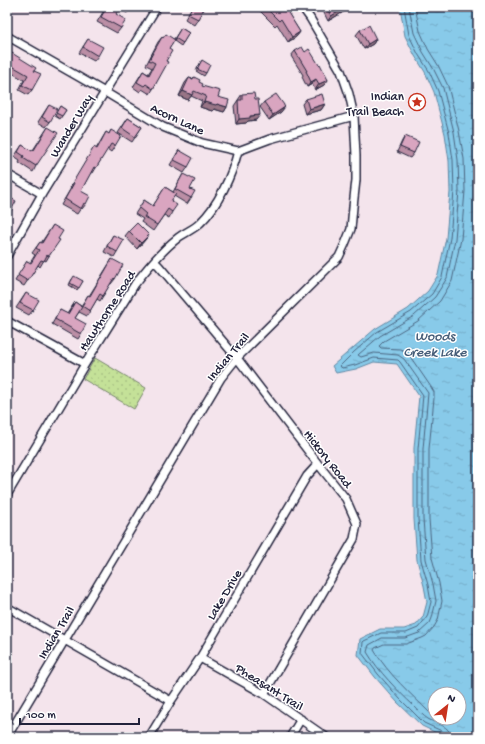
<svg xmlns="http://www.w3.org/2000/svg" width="485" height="744" viewBox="0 0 485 744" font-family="'Gochi Hand',sans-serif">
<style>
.park{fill:url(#park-dots);stroke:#73826a}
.water{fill:url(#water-ripples);stroke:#5f87a3;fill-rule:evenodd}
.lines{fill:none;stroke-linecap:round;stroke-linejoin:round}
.shore{stroke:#4b6581;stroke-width:1}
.minor-casing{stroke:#22223b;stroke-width:10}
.minor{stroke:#fff;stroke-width:7}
.wall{fill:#bb8ea5;stroke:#22223b}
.shaded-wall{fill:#987486;stroke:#22223b}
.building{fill:#d9a5c0;stroke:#22223b}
.labels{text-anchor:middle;stroke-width:3;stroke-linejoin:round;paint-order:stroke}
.poi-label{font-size:13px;fill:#22223b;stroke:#fff;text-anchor:end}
.street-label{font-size:13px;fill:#22223b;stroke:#fff}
.water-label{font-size:14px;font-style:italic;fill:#465d78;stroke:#fff}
</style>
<defs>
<pattern id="park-dots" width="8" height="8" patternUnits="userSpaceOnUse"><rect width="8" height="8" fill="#c4e198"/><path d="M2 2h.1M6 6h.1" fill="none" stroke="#a8c184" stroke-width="1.8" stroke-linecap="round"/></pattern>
<pattern id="water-ripples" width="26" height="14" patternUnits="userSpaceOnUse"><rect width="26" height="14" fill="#88cae9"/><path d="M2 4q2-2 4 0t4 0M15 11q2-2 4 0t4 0" fill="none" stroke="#75adc9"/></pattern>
</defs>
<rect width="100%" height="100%" fill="#f4e4ec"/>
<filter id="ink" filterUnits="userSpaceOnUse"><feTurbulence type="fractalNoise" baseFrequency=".025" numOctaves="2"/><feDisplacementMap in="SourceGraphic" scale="8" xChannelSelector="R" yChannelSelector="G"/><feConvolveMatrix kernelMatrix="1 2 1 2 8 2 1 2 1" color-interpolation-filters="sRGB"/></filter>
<g filter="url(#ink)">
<path class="park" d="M95,358l51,30 -12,21 -51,-30z"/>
<path class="water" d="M400,7h78v730h-33l-23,-11 -25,-24 -22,-25 -17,-22 2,-16 20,-10h24l12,-4 7,-8 4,-15 -3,-16 -7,-26 -3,-41v-71l5,-52 -22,-32 -23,-2 -18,7 -20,4 -4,-7 43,-37 33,-20 20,-18 10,-16 8,-37 4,-46 -1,-31 -4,-27 -11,-42 -9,-20 -10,-16 -10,-20zM435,694h24v24h-24z"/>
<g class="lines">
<path class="shore" d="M404,7l5,28 9,19 11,17 9,20 11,42 4,27 1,31 -4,47 -8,39 -10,17 -21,18 -34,20 -23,20 -14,14 2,2 13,-3 19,-7 24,2 2,2 23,33 -5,54v70l3,41 7,25 3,17 -4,15 -9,11 -12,5h-25l-17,8 -1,1 -1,11 16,21 22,25 24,24 20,9 1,2 1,3
M409,7l5,26 9,19 10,16 10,20 11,44 4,28 1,31 -4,48 -8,39 -12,19 -21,19 -34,20 -21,18 -1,1 3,2 13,-4 24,2 6,4 24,34 -5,56v70l3,40 7,25 3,17 -4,17 -2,5 -11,10 -14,5h-23l-13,7 -2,7c12,20 30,38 47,54 4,4 9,10 14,13 8,5 22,6 23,18
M415,7l5,24 8,18 10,16 10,21 11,45 5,28 1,32 -4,48 -9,42 -12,20 -22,20 -34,20 -5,5 2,2 19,1 7,3 24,35 3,5v6l-5,51v70l3,39 7,25 3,18 -4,19 -4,7 -8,9 -4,2 -16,6h-22l-9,4 -1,2c14,24 37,44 56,63l5,3"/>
<g class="minor-casing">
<path id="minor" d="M7,36l98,56 58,35 39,16 36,8 32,-12 84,-23
M7,174l35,20
M7,256l35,-62 115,-187
M154,261l5,5 78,92 81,106 28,35 11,25 -3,15 -90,155
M7,321l78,43
M7,495l78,-131 50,-80c13,-17 27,-34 44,-47 7,-5 15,-8 21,-14 18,-17 32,-48 38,-72
M7,607l164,94
M200,658l64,36 62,43
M7,737l214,-359 16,-20 102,-101 6,-13 6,-15 2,-22 3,-27v-24l-2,-40 -5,-22 -8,-23 -31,-53 -8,-11
M149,737l22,-36 29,-43 107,-182 11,-12
M290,737l11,-18"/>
</g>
<use href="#minor" class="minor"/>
</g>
<path class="wall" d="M106,7h25l-4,6 -7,-4 -4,5 5,14 -4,5 -20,-11z
M192,7h11l-5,12 -4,6 -9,-6z
M261,7h23l16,25 -4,5 -8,5 -11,-18 -2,2 -16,-16z
M327,8l18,3 -17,10 -4,-8z
M181,28l8,5 -8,13 -7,-5 -5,8 -3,12 -13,28 -3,5 -8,-5 -2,3 -7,-5 10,-16 5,3 4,-6 -6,-3 12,-23 4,-5 1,1 11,1z
M360,30l16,9 -3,5 -9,5 -8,-14z
M88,39l10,17 -4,5 -15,-8z
M7,50l27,21 -2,19 -4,5 -9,-5 5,-10 -17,-10z
M295,51l10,1 23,28 -4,5 -9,5 -3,-6 -5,3 -5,-10 1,-2 -12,-19z
M202,60l4,13 -2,3 -8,-5z
M194,77l8,9 16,11 9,10 -3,5 -10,-3 -2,2 -12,-4 2,-6 -11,-5 -3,4 -9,-4 6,-13 4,-5 3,1z
M242,94l14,26 -8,1 -2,2 -10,1 -2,-18z
M306,99l19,5 -4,6 -16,4 -3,-10z
M264,102l20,4 -3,6 -12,8 -9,-13z
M49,105l1,17 -4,5 -8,-5z
M60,106l6,4 -6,9 -5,-3z
M128,118l14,9 -10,15 -14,-9z
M48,127l-12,39 -3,6 -14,-9 1,-2 -6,-4 8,-12 10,6 1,-1z
M111,130l4,16 -4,6 -4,-3 -14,24 -2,-1 -10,19 5,13 -4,5 -1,-1 -4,6 -16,-9 10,-17h-1l21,-35 3,-6 2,2 10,-17 3,2z
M405,136l9,17 -4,5 -13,-6 5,-11z
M179,150l9,17 -4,6 -14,-8z
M183,174l7,15 1,9 -4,6 -13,-8 -3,5 1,11 -3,6 -5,-3 -11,16 -12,-9 2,-3 -8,-5 9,-14 9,6 12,-19 8,5z
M7,196l4,15 -4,5z
M53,225l5,14 -9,17 -3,5 -2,-1 -4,7 -2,-2 -14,21 -9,-5 12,-20 3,2 5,-8 -3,-2 8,-11 1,1z
M129,231l20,4 -4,5 -8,9 -12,-13z
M113,235l4,17 -3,5 -10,-5 6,-12z
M112,259l3,20 -4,5h-1l-10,17 -3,-2 -10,17 -8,-4 -4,6 6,16 -3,5 -26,-15 8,-14 7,4 8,-12 6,4 7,-11 1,1z
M72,279l11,2 -6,9 -8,-5z
M26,293l7,17 -4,5 -13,-7z"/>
<path class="shaded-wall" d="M347,7h1l-3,4 -17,10 3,-5z
M300,32l-4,5 -8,5 4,-5z
M376,39l-3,5 -9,5 4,-5z
M316,79l-4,5 -5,3 4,-5z
M328,80l-4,5 -9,5 4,-6z
M183,91l9,4 -4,5 -9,-4z
M204,102l13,2 10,3 -3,5 -10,-3 -2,2 -12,-4z
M325,104l-4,6 -16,4 4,-5z
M285,107l-4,5 -12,8 4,-5z
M260,115l-4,5 -8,1 -2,2 -10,1 3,-5 11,-3z
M149,235l-4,5 -8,9 4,-6z"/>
<path class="building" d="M107,7h14l-5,7 10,6 -5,8 -20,-11z
M192,7h11l1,1 -6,11 -10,-5z
M265,7h19l3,4 13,21 -8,5 -11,-18 -2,2z
M329,7h18l-16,9 -4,-8z
M369,25l7,14 -8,5 -8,-14z
M181,28l8,5 -6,10 -8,-5z
M166,34l9,6 -6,9 3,2 -6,10 2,1 -15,27 -7,-5 -2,2 -7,-4 6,-11 6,4 6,-12 -6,-3 13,-23 1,1z
M88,39l15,8 -5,9 -15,-9z
M302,47l3,5 4,-3 10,16 1,-1 8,16 -9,4 -3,-5 -5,3 -5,-11h1l-12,-20z
M7,50l29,18 -2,3 7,3 -9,16 -10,-5 6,-10 -21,-12z
M202,60l8,5 -4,8 -9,-4z
M194,77l6,3 -1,2 4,2 -1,2 18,5 -2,6 11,3 -2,7 -10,-3 -1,1 -12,-3 2,-6 -12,-5 -2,4 -9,-4 6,-13 4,1z
M254,93l1,6h3l2,16 -10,1v2l-11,1 -1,-19h4v-6z
M276,94l8,11v1l1,1 -12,8 -9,-13z
M322,94l3,10 -16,5 -3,-10z
M49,105l8,4 -7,13 -8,-5z
M60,106l6,4 -4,6 -6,-3z
M128,118l14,9 -7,10 -13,-9z
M48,127l10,6 -22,33 -13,-8 1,-2 -6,-4 4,-7 10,6 1,-2 1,1z
M111,130l10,6 -6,10 -4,-2 -15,24 -2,-1 -13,24 9,5 -4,8 -2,-1 -3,6 -16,-10 9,-16 -1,-1 21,-35 3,2 9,-17 3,2z
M405,136l14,6 -5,11 -14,-6z
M179,150l14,8 -5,9 -14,-7z
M183,174l12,6 -5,9 5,2 -4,7 -16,-9z
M165,187l11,7 -5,7 6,4 -5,7 -4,-3 -11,16 -13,-8 2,-3 -7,-6 5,-8 9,6z
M7,196l9,5 -5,10 -4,-2z
M137,223l12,12 -8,8 -12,-12z
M53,225l10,6 -5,8 2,1 -11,16 -2,-1 -3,6 -3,-1 -13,21 -10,-6 9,-14 4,2 8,-13 -3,-2 4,-6 2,1z
M113,235l11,5 -7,12 -10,-6z
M112,259l11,6 -8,14 -1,-1 -11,18 -3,-2 -10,17 -8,-5 6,-11 2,1 11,-19v1z
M74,276l9,5 -4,7 -9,-5z
M26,293l13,7 -6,10 -13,-7z
M75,302l7,5 -7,11 11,6 -5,10 -26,-15 5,-9 8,4z"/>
</g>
<defs>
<g id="sight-ring" transform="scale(0.9)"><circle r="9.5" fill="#fff" stroke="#c8321e" stroke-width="1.5"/><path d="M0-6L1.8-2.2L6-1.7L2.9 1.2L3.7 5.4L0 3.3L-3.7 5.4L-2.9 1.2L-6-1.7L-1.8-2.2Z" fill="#c8321e"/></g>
</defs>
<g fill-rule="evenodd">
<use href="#sight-ring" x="417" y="102"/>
</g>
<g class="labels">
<g class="poi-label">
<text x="404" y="100">Indian<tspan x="404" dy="15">Trail Beach</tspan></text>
</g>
<g class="street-label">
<text transform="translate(178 118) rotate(25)" y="5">Acorn Lane</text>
<text transform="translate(70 125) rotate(-59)" y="5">Wander Way</text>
<text transform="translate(106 310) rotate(-57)" y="5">Hawthorne Road</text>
<text transform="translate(227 356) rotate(-50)" y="5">Indian Trail</text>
<text transform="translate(329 458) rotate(52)" y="5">Hickory Road</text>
<text transform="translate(223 594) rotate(-59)" y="5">Lake Drive</text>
<text transform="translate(55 632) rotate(-59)" y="5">Indian Trail</text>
<text transform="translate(270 686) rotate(32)" y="5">Pheasant Trail</text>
</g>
<g class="water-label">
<text x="435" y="340">Woods<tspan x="435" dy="16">Creek Lake</tspan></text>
</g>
</g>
<rect width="485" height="744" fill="none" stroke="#fff" stroke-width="24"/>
<rect x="12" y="12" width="461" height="720" fill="none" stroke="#22223b" stroke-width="1.5" filter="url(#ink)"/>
<g transform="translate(447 706) rotate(30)"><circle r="19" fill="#ffffff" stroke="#a7a7b1"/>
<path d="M0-3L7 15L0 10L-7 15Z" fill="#c8321e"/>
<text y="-6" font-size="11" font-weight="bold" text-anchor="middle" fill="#22223b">N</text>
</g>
<path d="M20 718v6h119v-6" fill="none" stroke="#22223b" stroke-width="2"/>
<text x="26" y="718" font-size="12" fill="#22223b" stroke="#ffffff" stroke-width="3" paint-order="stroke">100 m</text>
</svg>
